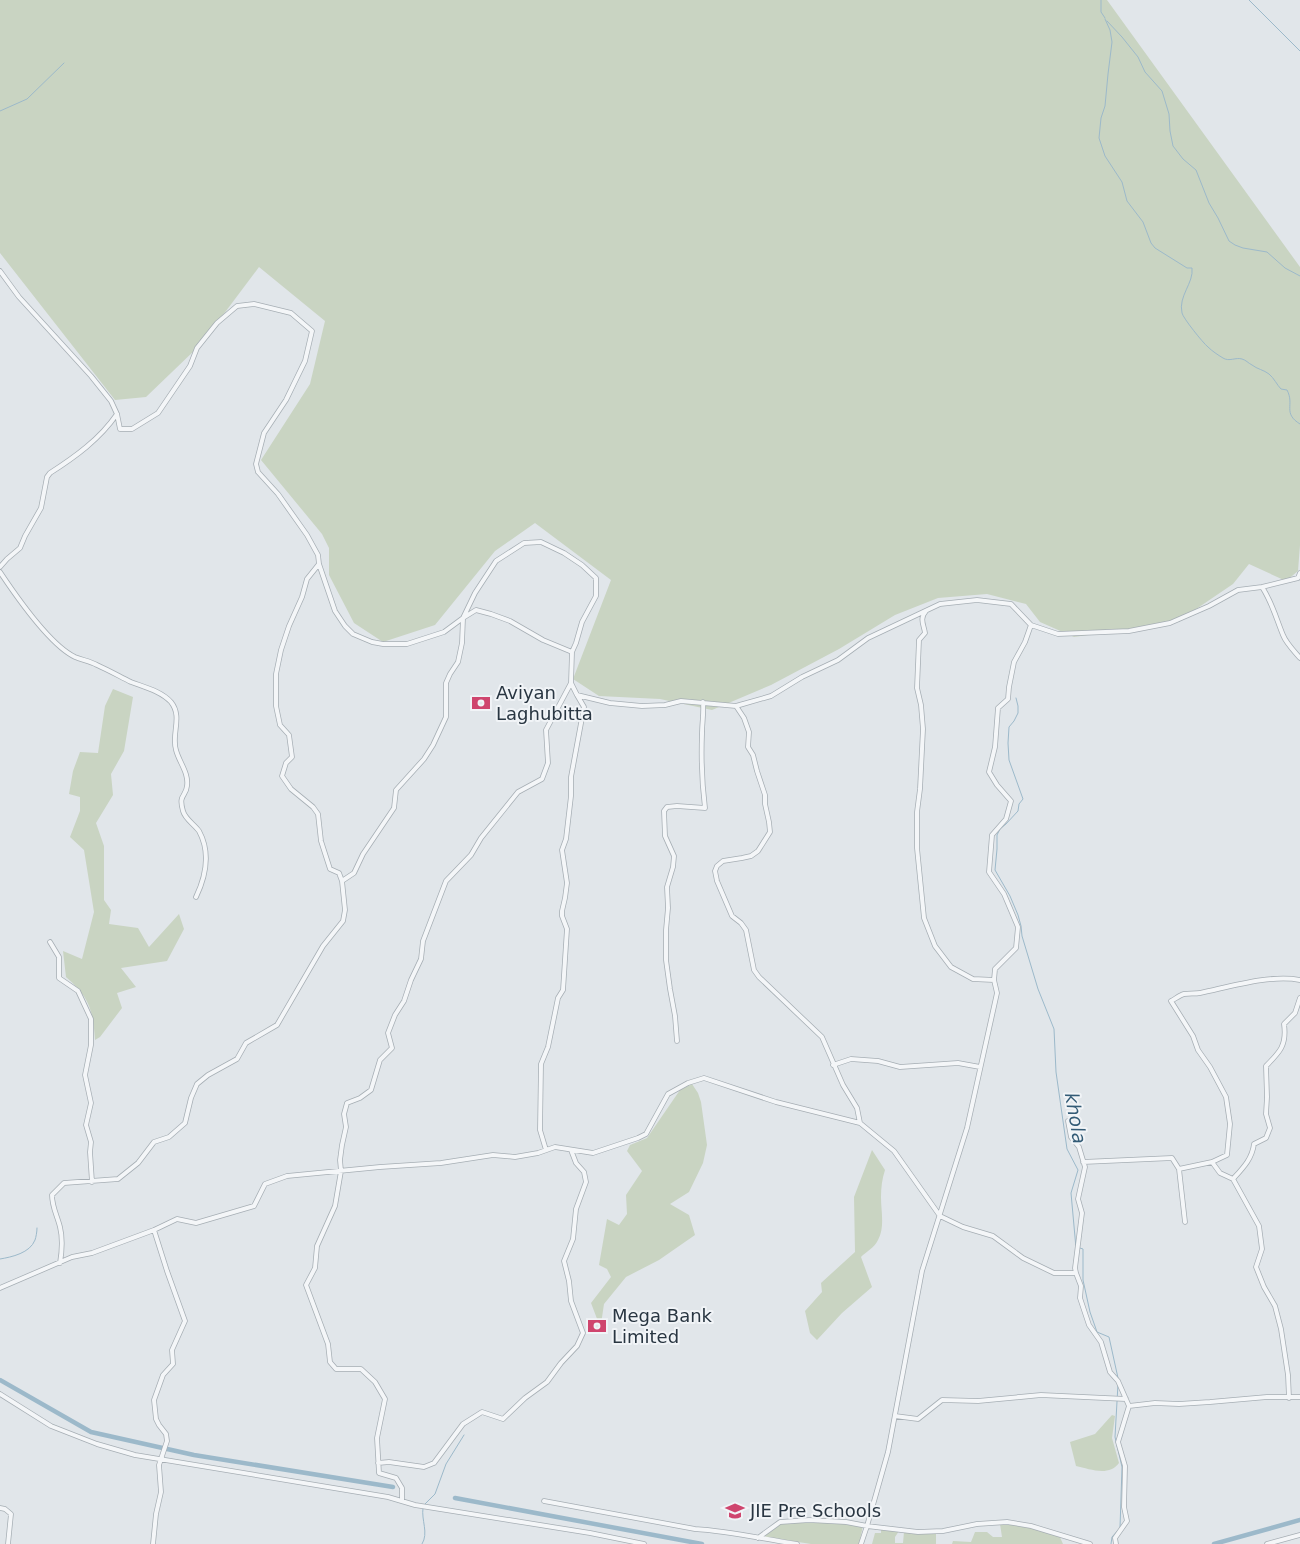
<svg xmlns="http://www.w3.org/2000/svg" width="1300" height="1544" viewBox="0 0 1300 1544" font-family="'DejaVu Sans',sans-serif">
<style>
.green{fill:#c9d4c2}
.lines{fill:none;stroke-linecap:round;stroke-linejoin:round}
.stream{stroke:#9cb9ca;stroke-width:1}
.canal{stroke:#9cb9ca;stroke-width:4.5}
.minor-casing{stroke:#a6aeb4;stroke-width:5.5}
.minor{stroke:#f4f6f8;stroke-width:4}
.labels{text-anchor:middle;stroke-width:4;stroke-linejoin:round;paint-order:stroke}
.poi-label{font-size:18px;fill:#293642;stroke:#f1f4f7;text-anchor:start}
.water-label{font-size:19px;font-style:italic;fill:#335b76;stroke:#f1f4f7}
</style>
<rect width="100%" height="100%" fill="#e1e6ea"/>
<path class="green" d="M0,0h1107l193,267v278l-2,26 -12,10 -37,-17 -16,20 -56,38 -103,15 -34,-15 -14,-18 -39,-10 -49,4 -43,17 -56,34 -68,36 -59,25 -52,-11 -61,-3 -26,-17 38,-99 -76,-57 -40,28 -60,74 -52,17 -29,-19 -25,-48v-27l-7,-14 -61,-74 49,-76 15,-63 -66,-54 -42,56 -21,23 1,2 -51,49 -31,3 -115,-147z
M113,689l20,8 -9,54 -13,23 2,21 -17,28 8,23v54l7,10 -2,14 29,4 11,19 30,-33 5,15 -17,32 -46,7 15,19 -19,6 5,15 -22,29 -5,3c-2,-31 -6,-43 -29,-63l-3,-26 19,8 12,-47 -10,-62 -14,-13 10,-26v-14l-11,-3 4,-23 7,-19 18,1 7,-47z
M692,1084l6,9 3,9 6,43 -4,18 -14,29 -19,12 19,11 6,20 -36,25 -33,17 -22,27 -3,20h-2l-8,-21 20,-26 -4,-8 -8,-4 8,-46 12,6 8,-11 -1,-19 16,-24 -15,-20 3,-6 17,-7 33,-48z
M872,1150l13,20c-3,9 -4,18 -4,27 0,15 4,30 -3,43 -3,7 -12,12 -17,17l11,30 -30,26 -25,27 -7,-7 -5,-22 17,-19 -1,-9 34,-31 -1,-55z
M1112,1415l3,1 -3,22 7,25c-10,14 -29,6 -43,3l-6,-24 25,-8z
M815,1521l48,5 -4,18h-48l-50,-8 19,-13z
M1000,1524l20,1 39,10 4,9h-111l1,-3 18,1 4,-10h12l6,5h9z
M881,1529l18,2 -4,6v6h8l1,-11 32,2v10h-64l3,-11h6z"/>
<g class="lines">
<path class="stream" d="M1101,0v12l4,6
M1249,0l51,51
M1105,19l5,11 2,12 -4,32 -3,32 -4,12 -2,20 6,18 17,26 5,19 16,21 8,21 4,5 32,20h5c2,15 -14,28 -10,45 1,5 21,30 26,34 4,4 10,8 15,11 6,4 13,-1 19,1 4,1 6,4 10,6 5,4 12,5 17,9 5,4 8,11 12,15l6,1c8,15 -5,23 13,34
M1107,21l15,16 16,20 7,15 17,19 7,23 1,17 3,15 10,13 13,11 13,33 9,15 11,23 6,4 8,3 24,4 18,16 15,8
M0,111l27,-12 37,-36
M1016,698l2,8v7l-4,8 -5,6 -1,16 1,17 14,39 -4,5 -1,7 -12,13 -6,5 -3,6v14l-2,21 15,26 8,19 3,11 1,10 16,53 16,40 2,43 11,77 11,21 -7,23 5,55
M1080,1248l3,1v31l7,32 7,20 12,5 9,41
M0,1259c12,-2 30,-6 35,-19 1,-3 2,-8 2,-12
M424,1505l11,-11 11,-30 18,-29
M422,1544c7,-11 -1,-24 1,-36
M1111,1544l1,-7 8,-9 2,-61 -7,-30 3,-53"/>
<path class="canal" d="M0,1380l91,52 103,23 199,32
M455,1498l247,46
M1214,1544l86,-24"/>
<g class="minor-casing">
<path id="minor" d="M0,271l19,26 72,79 20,25 6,13 3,15h12l26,-16 32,-47 7,-18 20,-25 20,-17 17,-2 37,9 21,18 -7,30 -19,39 -22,33 -8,31 2,8 20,22 29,41 11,20 1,9 16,47 10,15 8,8 19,8 11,2h24l37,-12 19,-14 12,-25 21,-32 28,-18 17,-1 23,11 18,12 14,13v18l-14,26 -6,21 -4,9 -1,31 6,12 33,8 32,3 23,-1 16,-4 55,5 35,-10 31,-19 36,-17 30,-22 72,-34 37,-4 34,4 20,21 27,9 71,-3 41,-8 39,-17 29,-16 24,-3 36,-9 2,-5
M319,564l-12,15 -5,18 -13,29 -8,24 -5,24v32l4,19 9,10 3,22 -6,6 -4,13 9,13 22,18 5,7 3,27 9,28 9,4 3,8
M0,567l7,-8 13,-11 5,-12 16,-28 6,-31 3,-4c25,-16 50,-34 67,-59
M0,572c16,24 50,73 75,85 7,3 15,4 22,8 11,5 22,11 34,17 13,5 30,9 40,20 12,15 0,32 5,48 3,12 13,23 11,36 -1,11 -9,8 -4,25 2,8 11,13 16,20 12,22 7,45 -3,66
M1262,587c10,15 14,31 21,48 3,8 11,16 17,23
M926,611c-7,8 -2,14 -1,22l-6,7 -2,48 4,17 2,24 -3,60 -3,23v36l7,70 11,28 16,21 22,12 21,1
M736,706l8,12 5,14 -1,15 5,8 4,16 8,24v9l4,18 1,10 -12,19 -7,5 -9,2 -19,3 -6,5 -2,5 2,10 15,35 9,7 5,7 8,40 5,7 63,60 21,48 14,23 3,15
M50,942l9,15v21l19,13 13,28v26l-6,30 6,28 -5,22 5,17 -1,10 2,30
M677,1041l-2,-25 -5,-27 -4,-29v-30l2,-22 -1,-21 6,-20 1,-11 -9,-20 -1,-25 3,-4 10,-1 28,2c-3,-24 -4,-49 -3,-74 0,-11 2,-21 1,-32
M833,1065l18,-6 27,2 22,6 58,-4 22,4
M1068,1121l3,16 8,10 6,20 -7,32 4,14 -7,55 1,5
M546,1150l-6,-20 1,-66 7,-17 10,-49 5,-8 4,-61 -5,-13v-5l3,-13 2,-15 -5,-33 4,-11 5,-43v-19l13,-70 -7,-12
M1083,1162l89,-4 7,11 33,-7 8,11 13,6
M1212,1162l15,-7 3,-31 -4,-27 -16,-30 -12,-17 -5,-14 -22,-35c4,-2 9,-6 13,-7 5,-1 11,0 16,-1 29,-6 71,-19 100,-13
M1179,1169l6,53
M60,1263c2,-12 3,-24 0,-36 -3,-12 -8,-20 -8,-32l12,-12 54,-4 20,-16 16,-21 15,-5 16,-14 6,-25 6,-14 11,-9 29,-16 9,-16 31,-18 46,-79 20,-25 2,-11 -3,-29 12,-8 9,-19 31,-46 2,-18 28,-31 9,-14 13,-28v-34l4,-9 8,-12 4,-19 1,-25 13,-8 15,4 19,7 33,19 29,12
M0,1288l72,-31 20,-4 62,-23 23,-11 19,4 58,-17 11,-22 22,-8 93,-9 61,-4 52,-8 22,2 23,-4 17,-6 38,6 45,-15 8,-4 22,-40 20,-11 16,-5 72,24 84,21 34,28 46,65 23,11 30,9 30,22 31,15h22l5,13 -1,12 9,27 12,17 9,30 8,9 11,25 26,-3 24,1 31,-2 57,-5h33
M0,1394l51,32 46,18 38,11 253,42 27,8 175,28 54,11
M1289,1398l-1,-23 -7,-46 -6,-23 -11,-19 -8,-20 6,-18 -3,-23 -26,-47c10,-11 19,-20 21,-35l12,-6 4,-10 -4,-14 1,-17 -1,-31c14,-14 21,-21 18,-42l11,-11 5,-15
M895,1416l23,3 24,-19 36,1 63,-6 85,4
M378,1463l11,-1 35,5 10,-4 29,-39 19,-12 21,7 22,-21 22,-16 14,-19 16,-17 6,-13 -12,-32 -2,-20 -5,-20 9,-22 3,-30 10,-27 -2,-10 -8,-9 -5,-13
M402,1501v-13l-6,-10 -17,-5 -2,-35 8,-39 -10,-17 -14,-13h-25l-6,-7 -2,-18 -22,-59 9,-17 2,-22 18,-40 6,-35 -1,-11 2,-15 4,-18 -2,-13 3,-11 13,-5 11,-8 9,-30 12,-12 -4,-15 7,-18 9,-14 7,-21 10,-21 2,-18 23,-60 25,-26 10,-17 37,-46 24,-13 6,-16 -2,-33 25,-47
M544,1501l151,28c34,2 68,10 102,15
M0,1508l5,1 6,5 -3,30
M758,1538l22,-16 29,-2 37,2 21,4 51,6 25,-1 34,-7 30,-2 24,4 59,18
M153,1544l3,-30 5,-22 -2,-27 8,-24 -1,-7 -7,-9 -3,-6 -2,-19 9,-25 10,-11 -1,-14 13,-29 -18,-50 -13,-41
M861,1544l6,-18 21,-74 34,-181 45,-143 30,-135 -3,-13 1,-11 21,-21 2,-21 -14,-33 -15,-22 3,-37 14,-16 5,-18 -14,-16 -8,-13 6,-25 3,-39 10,-9 1,-12 5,-25 11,-20 6,-17
M1116,1544l-1,-6 12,-17 -3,-14 1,-41 -7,-24 11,-36
M1267,1544l33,-9"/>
</g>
<use href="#minor" class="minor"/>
</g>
<defs>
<g id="bank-bare" transform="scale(1.5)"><path d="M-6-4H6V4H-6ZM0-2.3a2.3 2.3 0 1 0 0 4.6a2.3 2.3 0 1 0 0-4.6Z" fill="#cf456e" stroke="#f1f4f7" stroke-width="2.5" paint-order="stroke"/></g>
<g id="school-bare" transform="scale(1.5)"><path d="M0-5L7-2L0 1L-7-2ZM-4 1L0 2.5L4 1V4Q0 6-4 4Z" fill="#cf456e" stroke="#f1f4f7" stroke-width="2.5" paint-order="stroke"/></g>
</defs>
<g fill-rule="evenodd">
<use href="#bank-bare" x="481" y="703"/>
<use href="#bank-bare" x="597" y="1326"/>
<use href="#school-bare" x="735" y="1511"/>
</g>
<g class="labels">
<g class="poi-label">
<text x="496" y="699">Aviyan<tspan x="496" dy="21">Laghubitta</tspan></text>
<text x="612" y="1322">Mega Bank<tspan x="612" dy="21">Limited</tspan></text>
<text x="750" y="1517">JIE Pre Schools</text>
</g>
<g class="water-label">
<text transform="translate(1076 1118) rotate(80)" y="7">khola</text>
</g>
</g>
</svg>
